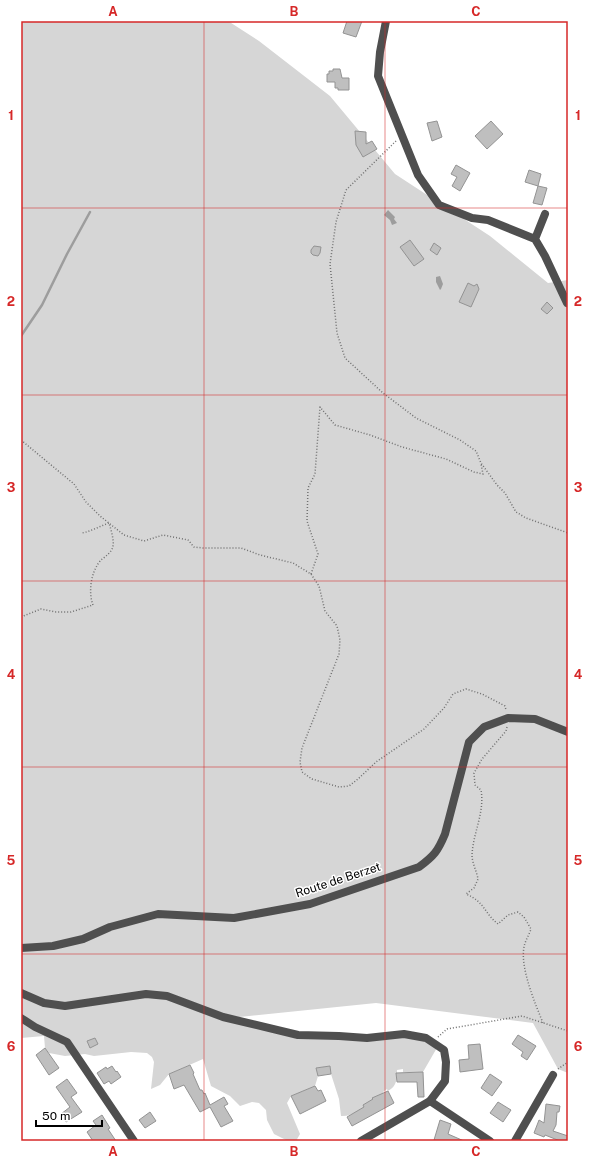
<svg xmlns="http://www.w3.org/2000/svg" width="589" height="1162" viewBox="0 0 589 1162" font-family="'Public Sans',sans-serif">
<style>
.green{fill:#d6d6d6}
.water{fill:#9d9d9d}
.lines{fill:none;stroke-linecap:round;stroke-linejoin:round}
.stream{stroke:#9d9d9d;stroke-width:2.5}
.building{fill:#bfbfbf;stroke:#939393}
.path{stroke:#717171;stroke-width:1.5;stroke-dasharray:1 2;stroke-linecap:butt}
.minor{stroke:#4f4f4f;stroke-width:8}
.tertiary{stroke:#4f4f4f;stroke-width:8}
.grid{fill:none;stroke:#d62828;stroke-width:1;stroke-opacity:0.55}
.labels{text-anchor:middle;stroke-width:3;stroke-linejoin:round;paint-order:stroke}
.street-label{font-size:12px;fill:#000;stroke:#fff}
.neatline{fill:none;stroke:#d62828;stroke-width:1.5}
.grid-label{font-size:13px;text-anchor:middle;font-weight:bold;fill:#d62828}
</style>
<rect width="100%" height="100%" fill="#fff"/>
<path class="green" d="M21,21h207l31,20 71,55 65,78 95,62 58,47 20,-3v793l-10,-4 -25,-46 -157,-20 -146,15 68,17 106,-1 34,12 -15,26h-20v-3l-6,1c0,9 0,16 -9,21l-1,-2 -4,3 1,3 -5,4 -2,-3 -5,2 1,2c-8,7 -21,17 -32,16l-2,-17 -8,-25 -1,-8 -13,2 1,8 -3,10 -24,10 -4,7 13,31 -4,7 -10,-1 -12,-6 -7,-14 -1,-10 -7,-7 -7,-1 -12,4 -10,-10 -19,-10 -8,-27 -34,15 -9,11 -9,4 3,-27 -2,-5 -5,-4 -16,-1 -37,4 -9,-2 -20,2 -16,-3 -4,-5 -1,-12 -23,2z"/>
<path class="water" d="M388,210l7,7 -1,2 3,4 -5,2 -2,-5 -6,-5z
M440,276l3,8 -2,5 -1,1 -4,-8v-5z"/>
<g class="lines">
<path class="stream" d="M21,336l21,-31 25,-51 23,-42"/>
</g>
<path class="building" d="M347,21h15l-6,16 -13,-4z
M333,69h7l2,9h7v12h-11v-2h-3v-6h-8v-8h2v-3h4z
M437,121l5,16 -10,4 -5,-18z
M491,121l12,13 -16,15 -12,-13z
M355,131l11,1v12l6,-3 5,8 -14,8 -7,-12z
M456,165l14,8 -10,18 -8,-5 5,-9 -6,-3z
M529,170l12,4 -3,12 -13,-4z
M538,186l9,2 -5,17 -9,-2z
M410,240l14,19 -10,7 -14,-19z
M434,243l7,5 -4,7 -7,-5z
M314,246l7,1 -1,6 -2,3 -5,-1 -2,-2v-3z
M468,283l6,3 3,-2 2,5 -8,18 -12,-5z
M547,302l6,6 -6,6 -6,-5z
M518,1035l18,11 -9,14 -6,-4 2,-4 -11,-8z
M95,1038l3,6 -8,4 -3,-7z
M480,1044l3,25 -23,3 -1,-12 10,-1 -1,-14z
M45,1048l14,20 -10,7 -13,-20z
M190,1065l4,8 -1,1 7,16h2l2,4 1,-1 5,12 14,-8 4,7 -4,2 9,15 -12,6 -11,-20 -10,5 -16,-27 -10,4 -5,-15z
M112,1066l4,6 1,-1 4,6 -10,7 -2,-3 -5,3 -7,-11 9,-6 1,2z
M330,1066l1,8 -13,2 -2,-8z
M423,1072l1,25h-6l-1,-15h-20l-1,-9z
M490,1074l12,8 -10,14 -11,-8z
M67,1079l10,14 -6,4 11,15 -16,10 -5,-8 9,-7 -14,-20z
M315,1086l3,5 3,-1 5,11 -26,13 -9,-18z
M388,1091l6,12 -42,23 -5,-9 17,-10 -1,-2 10,-6 -1,-1z
M498,1102l13,8 -8,12 -13,-9z
M546,1104l14,2 -1,6h-2l-1,13 -3,6 15,5v5h-8l-15,-6 -1,2 -10,-4 5,-13 5,3z
M150,1112l6,9 -11,7 -6,-8z
M102,1115l8,13 -2,1 8,12h-23l-6,-9 9,-7 -3,-4z
M440,1120l11,4 -3,10 16,7h-26l-4,-1z"/>
<g class="lines">
<path class="path" d="M396,141l-50,49 -10,32 -6,42 7,69 8,25 38,35 33,25 44,22 16,11 5,12 16,22 8,8 11,19 10,6 42,15
M21,440l53,44 12,18 14,14 24,19 20,6 19,-6 25,5 6,7 9,1h38l19,7 33,8 18,11 8,12 6,25 12,15 3,14 -1,14 -37,94 -2,14 2,10 10,7 27,8 10,-1 9,-7 18,-17 48,-33 20,-21 9,-14 13,-5 16,5 23,12 1,4
M311,574l7,-20 -11,-33 1,-33 7,-14 5,-67 15,18 35,10 32,12 44,12 28,13 9,2 -2,-10
M21,617l20,-8 15,3h15l22,-7c-5,-13 -2,-34 8,-45 5,-4 11,-8 12,-14 1,-7 -2,-16 -4,-23 -9,3 -17,8 -27,10
M507,727l-1,4 -24,28 -8,14 1,12 6,5c4,22 -8,43 -9,65 0,8 5,17 6,24l-4,9 -8,6c19,8 18,19 32,30l10,-9 10,-3 6,5 7,12c-2,6 -6,12 -7,18 -4,21 11,56 19,76
M438,1037l9,-8 75,-13 46,15
M558,1069l10,-7"/>
<path class="minor" d="M386,21l-6,31 -2,24 40,99 21,30 33,13 16,2 47,19 10,17 22,47
M535,239l10,-25
M21,1018l14,9 32,15 67,99
M430,1101l60,40
M515,1141l38,-66"/>
<path class="tertiary" d="M21,948l32,-2 30,-7 27,-12 48,-13 76,4 76,-14 109,-37c15,-11 19,-16 26,-33l24,-92 15,-15 24,-9 27,1 33,13
M21,993l23,10 21,3 81,-12 21,2 56,21 75,18 41,1 28,2 37,-4 22,4 18,12 2,12 -1,19 -15,20 -69,40"/>
</g>
<path class="grid" d="M204,21v1120M385,21v1120M21,208h547M21,395h547M21,581h547M21,767h547M21,954h547"/>
<g class="labels">
<g class="street-label">
<text transform="translate(338 880) rotate(-18)" y="4">Route de Berzet</text>
</g>
</g>
<rect width="589" height="1162" fill="none" stroke="#ffffff" stroke-width="44"/>
<path d="M36 1120v6h66v-6" fill="none" stroke="#000000" stroke-width="2"/>
<text x="42" y="1120" font-size="12" fill="#000000" stroke="#ffffff" stroke-width="3" paint-order="stroke">50 m</text>
<rect x="22" y="22" width="545" height="1118" class="neatline"/>
<g class="grid-label">
<text x="113" y="16">A</text>
<text x="294" y="16">B</text>
<text x="476" y="16">C</text>
<text x="11" y="120">1</text>
<text x="578" y="120">1</text>
<text x="11" y="306">2</text>
<text x="578" y="306">2</text>
<text x="11" y="492">3</text>
<text x="578" y="492">3</text>
<text x="11" y="679">4</text>
<text x="578" y="679">4</text>
<text x="11" y="865">5</text>
<text x="578" y="865">5</text>
<text x="11" y="1051">6</text>
<text x="578" y="1051">6</text>
<text x="113" y="1156">A</text>
<text x="294" y="1156">B</text>
<text x="476" y="1156">C</text>
</g>
</svg>
